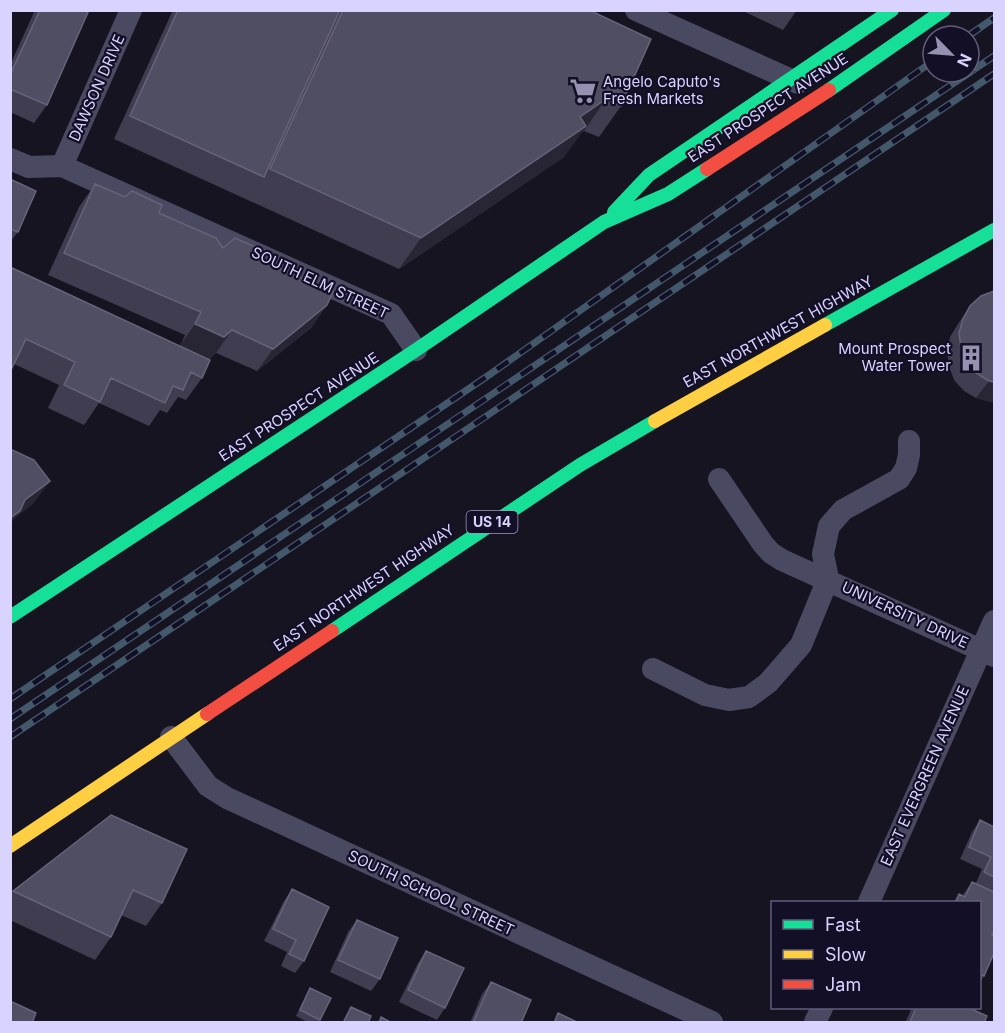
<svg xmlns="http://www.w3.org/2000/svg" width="1005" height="1033" viewBox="0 0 1005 1033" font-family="Inter,sans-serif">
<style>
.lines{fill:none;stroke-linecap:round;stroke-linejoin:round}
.street{stroke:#4a4962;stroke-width:22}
.fast{stroke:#16e098;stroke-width:14}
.slow{stroke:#ffcf43;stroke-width:14}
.jam{stroke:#f24e42;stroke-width:14}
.rail-casing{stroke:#43596b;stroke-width:7}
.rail{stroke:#130f26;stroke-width:4.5;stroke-dasharray:14;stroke-linecap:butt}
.wall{fill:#403d50}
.shaded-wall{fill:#282635}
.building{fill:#504e63;stroke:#66637b;stroke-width:1.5}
.labels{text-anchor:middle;stroke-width:4.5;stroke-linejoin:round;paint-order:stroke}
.shield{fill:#130f26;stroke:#9e99be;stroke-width:1.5}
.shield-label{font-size:14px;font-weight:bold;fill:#d9d4ff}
.poi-label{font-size:15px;fill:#d9d4ff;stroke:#130f26;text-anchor:start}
.street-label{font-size:15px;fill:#d9d4ff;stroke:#130f26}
</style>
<rect width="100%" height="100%" fill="#161421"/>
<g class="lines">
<path class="street" d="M636,10l162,73
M10,159l19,8 33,-1 329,148 25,36
M62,166l69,-156
M719,479l44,65 8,9 11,7 212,96
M653,669l52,26 24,5 20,-3 19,-14 33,-38 27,-66 -5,-25 6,-28 14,-16 56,-31 7,-11 3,-13v-14
M171,737l37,49 19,12 485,224
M869,902l125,-281
M815,1022l7,-14"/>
<path class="fast" d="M829,90l115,-80
M614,212l35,-37 243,-165
M825,325l169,-95
M10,617l406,-267 188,-128 64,-28 39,-25
M332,631l248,-166 75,-44"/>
<path class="slow" d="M655,421l170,-96
M10,846l197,-132"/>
<path class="jam" d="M707,169l122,-79
M207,714l125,-83"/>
<g class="rail-casing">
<path id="rail" d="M968,36l26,-18
M10,699l479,-324 444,-314
M10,719l984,-663
M10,737l984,-663"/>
</g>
<use href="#rail" class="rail"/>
</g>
<path class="wall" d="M35,10h54l-42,95 -13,18 -24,-11v-47z
M173,10h416l32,96 -22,31 -15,-6 -3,2 -17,24 -165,112 -285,-130z
M741,10h56l-14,20z
M10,179l8,53 -8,10z
M95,184l64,29 64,35 40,13 64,44 -16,23 -54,43 -41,-18 -7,6 -7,19 -16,22 -8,-3 -11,16 -7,-3 -11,16 -50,-23 -15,22 -36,-17 11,-23 -45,-21 -4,-97 170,79 5,-11 -137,-60 31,-68z
M994,291v110l-3,1 -15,-4 -12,-7 -10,-11 -5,-14 -2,-15 3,-14 8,-13 12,-18z
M111,815l51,88 -16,23 -25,-11 -10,22 -16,23 -85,-40v-25l3,-4z
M980,820l14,7v126l-10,23 -4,6v-79h-27l6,-9 3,2 10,-14 4,1 6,-14 -22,-10 12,-27z
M292,889l12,72 -9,12 -14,-7 6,-14 -23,-11 20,-40z
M357,920l23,59 -9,12 -41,-19 18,-40z
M426,951l19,57 -8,12 -38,-18 19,-39z
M491,982l30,41h-51l12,-29z
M310,988l10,32 -1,3h-10l-13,-7 10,-21z
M905,1008h64l15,15h-79l6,-13z"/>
<path class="shaded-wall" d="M606,99l-22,32 -3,2 -17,24 -165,112 22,-31 159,-121z
M327,305l-16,23 -54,43 16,-22z
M195,324l37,6 -16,23 -8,6 -29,-12z
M989,381l5,1v19l-3,1 -15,-4z
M50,481l-16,22 -20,16 -4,5v-6l15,-18z"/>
<path class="building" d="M40,10h49l-42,95 -37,-16v-14z
M178,10h162l-76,167 -134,-61z
M343,10h246l62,29 -30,67 -15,-7 -26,18 6,9 -165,112 -151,-69z
M10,179l26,12 -18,41 -8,-3z
M95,184l30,13 7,-6 30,14 -3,8 57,25 7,10 12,-10 32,14 -4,9 70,31 -6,13 -54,44 -41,-19 -8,7 -29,-13 6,-12 -137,-59z
M10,267l200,93 -8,18 -11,-6 -8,18 -10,-4 -8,17 -54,-25 -11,24 -36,-17 11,-23 -49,-23 -16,33z
M994,291v91l-5,-1 -13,-8 -9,-11 -6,-14 -2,-15 4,-14 7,-13 11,-10z
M10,449l24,11 16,21 -25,19 -5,11 -10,7z
M111,815l76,34 -25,54 -29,-13 -22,47 -98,-46z
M980,820l14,7v50l-10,-5 7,-15 -22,-10z
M972,882l22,10v38l-2,5 2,1v17l-10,23 -4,-2v-71h-25l4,-9 6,3z
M292,889l37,18 -25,54 -15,-7 7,-14 -23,-11z
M357,920l41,18 -18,41 -42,-19z
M426,951l38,17 -19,40 -37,-18z
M491,982l40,18 -10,23h-48z
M310,988l21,10 -11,22 -20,-10z
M10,1001l26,12 -4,10h-22z
M351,1007l20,9 -3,7h-25z
M916,1008h53l18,8 -3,7h-73l-1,-1z
M558,1013l21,10h-25z
M381,1017l11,6h-13z"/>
<defs>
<g id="supermarket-bare" transform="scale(2.07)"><path d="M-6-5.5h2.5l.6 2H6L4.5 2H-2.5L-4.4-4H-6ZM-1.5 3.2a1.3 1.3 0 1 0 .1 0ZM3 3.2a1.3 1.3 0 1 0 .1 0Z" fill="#9591b1" stroke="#130f26" stroke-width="2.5" paint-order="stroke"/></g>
<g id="building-bare" transform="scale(2.07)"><path d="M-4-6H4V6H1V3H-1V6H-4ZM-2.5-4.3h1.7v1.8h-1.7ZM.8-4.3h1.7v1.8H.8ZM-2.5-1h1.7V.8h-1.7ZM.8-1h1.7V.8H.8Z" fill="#9591b1" stroke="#130f26" stroke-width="2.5" paint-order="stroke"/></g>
</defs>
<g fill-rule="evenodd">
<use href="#supermarket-bare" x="583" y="91"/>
<use href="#building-bare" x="971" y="358"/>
</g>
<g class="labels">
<rect class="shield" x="466.5" y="511" width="51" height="22" rx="4.5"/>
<g class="shield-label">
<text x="492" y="527">US 14</text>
</g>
<g class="poi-label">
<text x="603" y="87">Angelo Caputo's<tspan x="603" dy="17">Fresh Markets</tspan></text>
<text x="951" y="354" text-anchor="end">Mount Prospect<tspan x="951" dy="17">Water Tower</tspan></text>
</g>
<g class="street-label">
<text transform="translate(97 88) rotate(-66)" y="5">DAWSON DRIVE</text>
<text transform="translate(768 108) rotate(-33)" y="5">EAST PROSPECT AVENUE</text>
<text transform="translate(320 283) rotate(25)" y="5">SOUTH ELM STREET</text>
<text transform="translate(778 332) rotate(-29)" y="5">EAST NORTHWEST HIGHWAY</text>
<text transform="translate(299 407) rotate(-33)" y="5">EAST PROSPECT AVENUE</text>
<text transform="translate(364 588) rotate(-34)" y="5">EAST NORTHWEST HIGHWAY</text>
<text transform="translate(905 615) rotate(25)" y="5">UNIVERSITY DRIVE</text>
<text transform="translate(925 776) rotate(-66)" y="5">EAST EVERGREEN AVENUE</text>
<text transform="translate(431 893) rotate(25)" y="5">SOUTH SCHOOL STREET</text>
</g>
</g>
<rect width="1005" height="1033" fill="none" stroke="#d9d4ff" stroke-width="24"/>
<rect x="771" y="901" width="210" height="108" fill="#130f26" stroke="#625e7d" stroke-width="1.5"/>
<rect x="783" y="920" width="30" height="9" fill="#16e098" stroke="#625e7d" stroke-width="1.5"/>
<text x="825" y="931" font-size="18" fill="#d9d4ff">Fast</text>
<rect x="783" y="950" width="30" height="9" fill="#ffcf43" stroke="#625e7d" stroke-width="1.5"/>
<text x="825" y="961" font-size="18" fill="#d9d4ff">Slow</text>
<rect x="783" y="980" width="30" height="9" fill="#f24e42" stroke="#625e7d" stroke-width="1.5"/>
<text x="825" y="991" font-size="18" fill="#d9d4ff">Jam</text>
<g transform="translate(951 54) rotate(115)"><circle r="28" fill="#130f26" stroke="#625e7d" stroke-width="1.5"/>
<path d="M0-4.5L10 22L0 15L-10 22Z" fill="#9591b1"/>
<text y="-9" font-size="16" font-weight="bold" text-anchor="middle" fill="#d9d4ff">N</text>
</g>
</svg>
